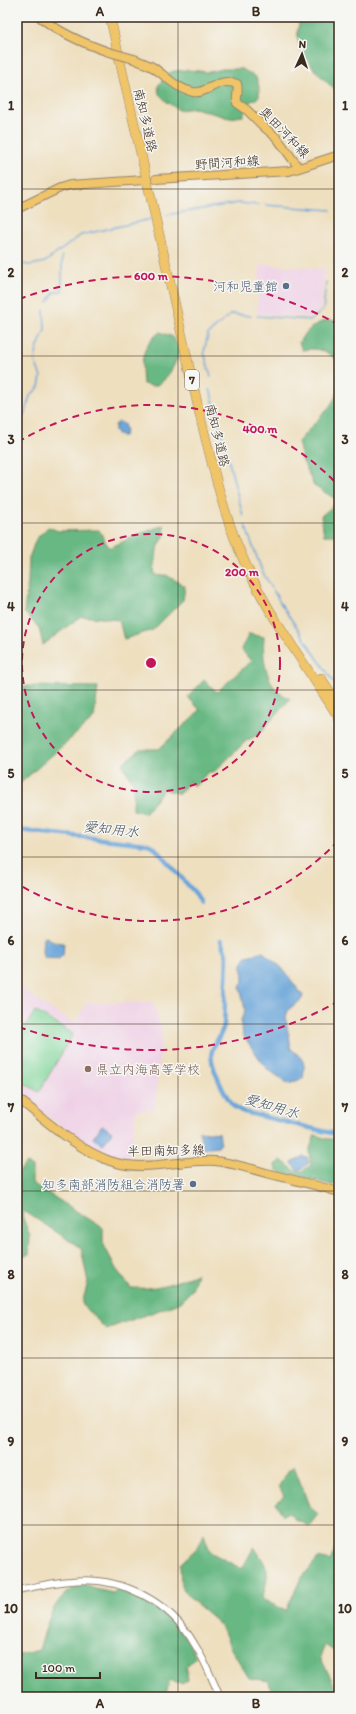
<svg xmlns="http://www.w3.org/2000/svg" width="356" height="1714" viewBox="0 0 356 1714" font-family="Itim,'Klee One',sans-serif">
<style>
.built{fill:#efd0e6}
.green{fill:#81d79b;stroke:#5e805c}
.forest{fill:#68b883;stroke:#527150}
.water{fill:#69a4d9;stroke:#52677c}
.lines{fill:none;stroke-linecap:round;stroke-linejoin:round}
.stream{stroke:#69a4d9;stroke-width:1.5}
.canal{stroke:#69a4d9;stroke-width:4.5}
.minor-casing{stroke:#94846e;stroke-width:8}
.major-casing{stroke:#94846e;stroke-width:10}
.highway-casing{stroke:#94846e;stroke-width:10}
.minor{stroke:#fff;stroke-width:6}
.major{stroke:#f0c469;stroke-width:8}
.highway{stroke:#f0c469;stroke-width:9}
.major-bridge-casing{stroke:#94846e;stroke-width:10;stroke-linecap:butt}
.major-bridge{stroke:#f0c469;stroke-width:8}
.grid{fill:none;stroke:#3b2a1e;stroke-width:1;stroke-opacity:0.55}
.ring{fill:none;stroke:#c2185b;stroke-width:2;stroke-dasharray:7 5}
.service-dot{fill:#5c6f8a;stroke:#f6f6f2;stroke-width:1.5}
.education-dot{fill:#8d6e63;stroke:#f6f6f2;stroke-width:1.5}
.labels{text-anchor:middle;stroke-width:3;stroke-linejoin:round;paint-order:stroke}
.shield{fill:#f6f6f2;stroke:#73675e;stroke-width:1}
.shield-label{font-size:12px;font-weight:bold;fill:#3b2a1e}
.street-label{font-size:13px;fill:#3b2a1e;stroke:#f6f6f2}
.service-label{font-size:13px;fill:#4e5e75;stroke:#f6f6f2;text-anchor:end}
.education-label{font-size:13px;fill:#785e54;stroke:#f6f6f2;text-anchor:start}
.water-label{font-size:14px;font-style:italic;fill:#4b555f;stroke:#f6f6f2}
.centre{fill:#c2185b;stroke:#f6f6f2;stroke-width:2}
.ring-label{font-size:12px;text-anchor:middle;font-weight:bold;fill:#c2185b;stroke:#f6f6f2;stroke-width:3;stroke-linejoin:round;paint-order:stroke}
.neatline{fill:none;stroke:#3b2a1e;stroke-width:1.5}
.grid-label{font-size:13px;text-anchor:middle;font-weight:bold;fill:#3b2a1e}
</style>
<rect width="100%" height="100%" fill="#f6f6f2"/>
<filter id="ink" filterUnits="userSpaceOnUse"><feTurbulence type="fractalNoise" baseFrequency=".025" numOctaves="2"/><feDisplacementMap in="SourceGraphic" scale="8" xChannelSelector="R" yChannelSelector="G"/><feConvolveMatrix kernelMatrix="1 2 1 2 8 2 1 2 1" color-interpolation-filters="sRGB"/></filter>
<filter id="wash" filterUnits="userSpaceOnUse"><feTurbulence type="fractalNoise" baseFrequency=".012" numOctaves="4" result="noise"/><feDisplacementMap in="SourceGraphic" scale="16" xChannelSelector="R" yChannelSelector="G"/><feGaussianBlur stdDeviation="0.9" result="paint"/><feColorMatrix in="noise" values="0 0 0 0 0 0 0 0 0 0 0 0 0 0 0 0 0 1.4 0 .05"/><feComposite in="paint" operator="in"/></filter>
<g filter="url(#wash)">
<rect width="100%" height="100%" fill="#eedfbf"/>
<path class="built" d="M260,264l65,5 -5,41 -9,7 -54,-4z
M17,984l25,20 33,19 12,-21 66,1 9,27 -7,78 -19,3 -5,48 -29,-7 -21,-11 -64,-48z"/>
<path class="green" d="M35,1011l38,23 -34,58 -22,-13v-38z"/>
<path class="forest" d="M300,17h39v76c-14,-12 -39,-35 -41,-54 -1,-7 1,-15 2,-22z
M222,69h20l14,8 3,10v10l-11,6 -5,13 -14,2 -34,-10 -16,2 -12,-8 -8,-8 -1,-8 9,-12 7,-3 14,-1 21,2z
M328,320l11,1v41c-11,-11 -21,-15 -37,-12l-3,-8c7,-11 16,-19 29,-22z
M160,332l13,5 7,14c-5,12 -12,32 -27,35 -3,0 -7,-2 -10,-2 -2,-23 -2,-38 17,-52z
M339,391v144h-15l-3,-19 18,-15 -25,-15 -12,-27 -4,-17 32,-36z
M164,525l1,9 -8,16 -3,23 5,3 7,-1 19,11 -2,14 -30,30 -29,9 -5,-19 -38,-4 -38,29 -4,-17 -15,-16 4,-30 1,-24 7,-19 12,-12 10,4 41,-1 10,18 33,-15z
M249,634l15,3c-2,19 1,38 12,53 3,4 10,6 14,9l-31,35 -13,7 -32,31h-6l-13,14 -6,-4 -10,12 -15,-5 -19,24 -12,-3 1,-26 -12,-20 18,-15h19l41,-39 -12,-13 16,-17 13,12 34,-31 -10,-12z
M17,686l81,1 -4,31 -77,68z
M339,1084v29l-5,-8 1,-19z
M315,1135c7,2 17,7 24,2v47l-7,1 -50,-12 -6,-4 -1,-4 6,-5 13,10 7,2 10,-7 -2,-14z
M26,1163l6,4v16l71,45v15l13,26 15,19c26,2 42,-5 66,-14l-5,16 -13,13 -73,26 -24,-25 6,-22 -7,-34 -57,-37 -2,5 8,20 -1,18 -12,6v-86z
M294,1466l15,40 9,8 -9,12 -13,-6 -5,-6 -5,-1 -3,3 -7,-13 8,-7 -5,-10 9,-15z
M204,1534l6,18 32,17 12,-22c17,24 15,26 8,52l24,12 14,-31 18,-22 12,3 6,-13 3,-2v111l-5,-6 -9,-6 -5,12 18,35v5h-66l-3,-16 -20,-3 -19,-31 -4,-11 -10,-16 -25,-21 -10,-13 -1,-22 17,-16z
M84,1585l11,4 18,4 5,-4c9,4 19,6 27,10 24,13 40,35 51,58l-10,10 2,13 -7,3 -12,-3 -3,17h-149v-37l2,-5 20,-5c8,-26 15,-60 45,-65z"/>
<path class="water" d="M119,422l5,2 2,7 -2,5h-3l-6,-4v-7z
M46,937l9,5 9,1 -1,12 -4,4 -14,-1 -3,-6 1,-14z
M263,952l19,16 21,28 -1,3c-4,4 -12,8 -14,12 -6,12 4,25 2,37 13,11 16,12 13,30l-14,6 -23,-16 -23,-33 -2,-15 4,-10 -5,-24 3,-3 -1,-19 5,-8z
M102,1125l10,7 -9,13 -10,-7z
M199,1131l20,2 2,11 -3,3 -15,2z
M303,1156l4,1 2,6 -9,7 -4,-1 -4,-6z"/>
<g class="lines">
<path class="stream" d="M265,205l66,5
M338,211h1
M166,215l72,-12 21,2
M17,262l2,2 12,1 14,-3 36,-27 70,-16
M334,263l5,1
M48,302l6,-10 8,-1v-35
M257,316l54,4 12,-10 3,-28
M211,377l-7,-25 4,-18 23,-20 20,2
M210,389l33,127
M17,427l6,-9 7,-22 9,-9 2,-10 -6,-16 2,-12 8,-20 -1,-19
M245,525l17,46 19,33 58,86"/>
<path class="canal" d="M17,830l131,14 6,3 42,47 5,9
M221,941l6,16 -3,68c-3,12 -9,16 -12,26 -4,11 14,49 24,57 2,1 5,3 8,4l91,22"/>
</g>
</g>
<g filter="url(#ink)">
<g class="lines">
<g class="minor-casing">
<path id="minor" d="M17,1590c18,-3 36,-8 54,-9 50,-5 99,20 124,64 10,16 17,34 25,52"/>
</g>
<g class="major-casing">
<path id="major" d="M40,17c21,17 45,27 69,35
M134,59c6,3 14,5 20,9 13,9 23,21 39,24 14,3 25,-16 44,-8 2,6 -1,12 0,19l10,7 17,17 13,11 22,30 40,-13
M156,179l133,-8 10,-3
M17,209l43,-21 10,-3 74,-5
M17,1098c29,22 58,50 93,63 33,12 71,-2 105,0 17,2 34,7 51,12 24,6 49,12 73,19"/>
</g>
<g class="highway-casing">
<path id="highway" d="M110,17l92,407c11,42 20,85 37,125 24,60 66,114 100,169
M321,678l18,28"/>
</g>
<use href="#minor" class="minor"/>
<use href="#major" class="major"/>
<use href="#highway" class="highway"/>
<g class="major-bridge-casing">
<path id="major-bridge" d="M109,52l25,7"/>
</g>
<use href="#major-bridge" class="major-bridge"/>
</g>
</g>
<path class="grid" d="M178,17v1680M17,189h322M17,356h322M17,523h322M17,690h322M17,857h322M17,1024h322M17,1191h322M17,1358h322M17,1525h322"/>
<g class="ring">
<circle cx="151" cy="663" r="129"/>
<path d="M338 841A258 258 0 0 1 18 884M18 442A258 258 0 0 1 338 485"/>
<path d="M339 1001A387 387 0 0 1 19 1027M19 299A387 387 0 0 1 339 325"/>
</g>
<g class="service-dot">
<circle cx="286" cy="286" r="4"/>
<circle cx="193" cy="1184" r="4"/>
</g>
<circle class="education-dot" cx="88" cy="1069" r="4"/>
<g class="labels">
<rect class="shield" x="185" y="370" width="14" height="20" rx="3"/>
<g class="shield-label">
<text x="192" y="384">7</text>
</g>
<g class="street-label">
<text transform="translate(146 120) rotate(77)" y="5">南知多道路</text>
<text transform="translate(285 132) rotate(46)" y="5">奥田河和線</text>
<text transform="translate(227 162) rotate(-4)" y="5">野間河和線</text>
<text transform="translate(218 435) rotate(76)" y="5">南知多道路</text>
<text transform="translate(166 1150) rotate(-1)" y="5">半田南知多線</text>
</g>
<g class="service-label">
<text x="278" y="291">河和児童館</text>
<text x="185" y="1189">知多南部消防組合消防署</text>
</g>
<g class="education-label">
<text x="96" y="1074">県立内海高等学校</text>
</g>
<g class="water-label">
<text transform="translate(111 829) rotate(6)" y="5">愛知用水</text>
<text transform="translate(272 1106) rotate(16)" y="5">愛知用水</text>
</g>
</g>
<circle cx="151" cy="663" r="6" class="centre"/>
<g class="ring-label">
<text x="151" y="280">600 m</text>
<text x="260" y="433">400 m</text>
<text x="242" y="576">200 m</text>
</g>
<rect width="356" height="1714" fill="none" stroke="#f6f6f2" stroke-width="44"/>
<g transform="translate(302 54) rotate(3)" stroke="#f6f6f2" stroke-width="3" paint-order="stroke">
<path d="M0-3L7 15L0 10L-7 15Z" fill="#3b2a1e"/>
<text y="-6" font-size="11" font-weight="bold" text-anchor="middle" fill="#3b2a1e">N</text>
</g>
<path d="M36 1672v6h64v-6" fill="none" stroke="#3b2a1e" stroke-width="2"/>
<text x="42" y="1672" font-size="12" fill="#3b2a1e" stroke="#f6f6f2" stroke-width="3" paint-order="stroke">100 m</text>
<rect x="22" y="22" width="312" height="1670" class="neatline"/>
<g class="grid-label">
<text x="100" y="16">A</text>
<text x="256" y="16">B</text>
<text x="11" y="110">1</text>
<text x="345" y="110">1</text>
<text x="11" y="277">2</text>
<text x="345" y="277">2</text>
<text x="11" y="444">3</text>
<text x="345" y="444">3</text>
<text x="11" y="611">4</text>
<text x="345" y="611">4</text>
<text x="11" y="778">5</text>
<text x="345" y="778">5</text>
<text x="11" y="945">6</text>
<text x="345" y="945">6</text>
<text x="11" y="1112">7</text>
<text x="345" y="1112">7</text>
<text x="11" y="1279">8</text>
<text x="345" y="1279">8</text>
<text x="11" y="1446">9</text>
<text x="345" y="1446">9</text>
<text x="11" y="1613">10</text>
<text x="345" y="1613">10</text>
<text x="100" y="1708">A</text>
<text x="256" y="1708">B</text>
</g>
</svg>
